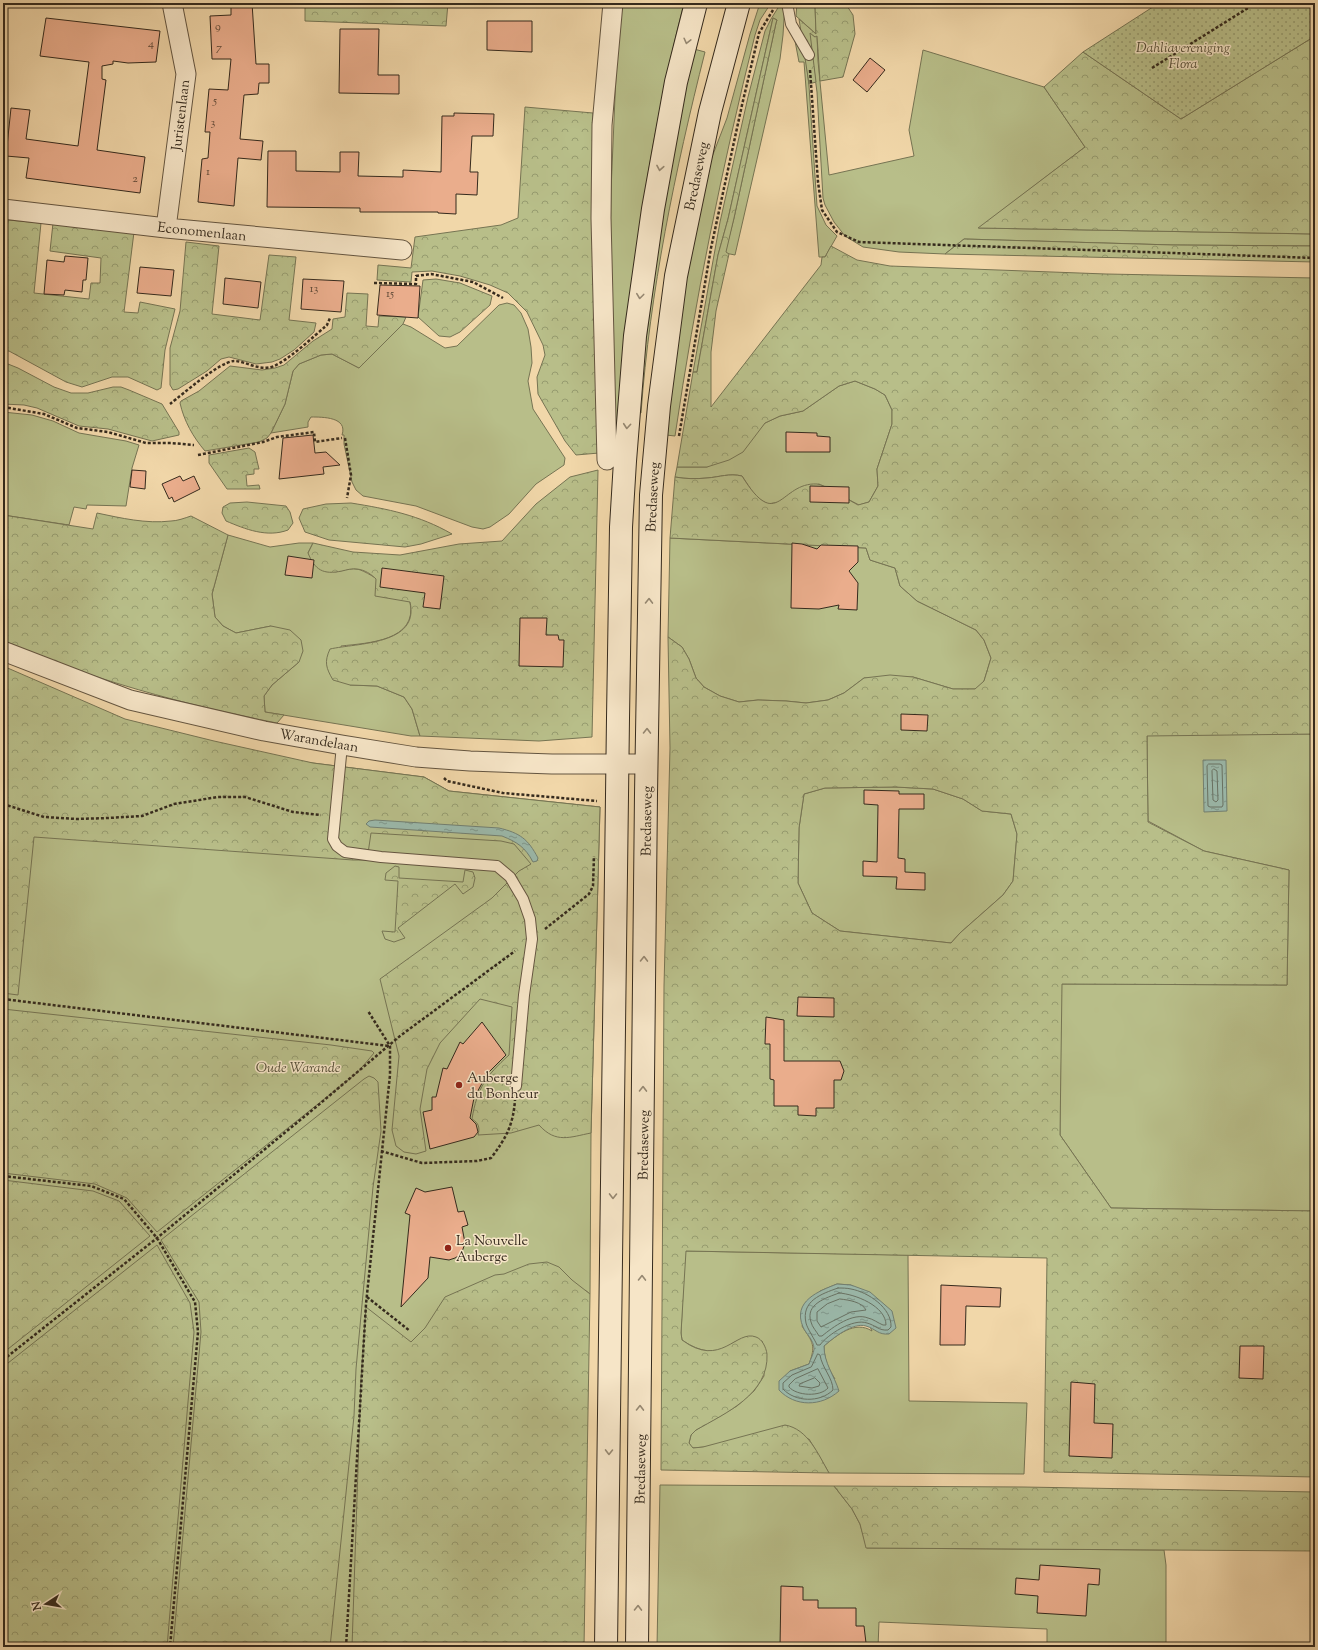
<svg xmlns="http://www.w3.org/2000/svg" width="1318" height="1650" viewBox="0 0 1318 1650" font-family="'Sorts Mill Goudy',serif">
<style>
.green{fill:#b8be89;stroke:#767453;fill-rule:evenodd}
.forest{fill:url(#forest-crowns);stroke:#767453;fill-rule:evenodd}
.garden{fill:url(#garden-dots);stroke:#767453}
.water{fill:url(#water-ripples);stroke:#728072}
.lines{fill:none;stroke-linecap:round;stroke-linejoin:round}
.shore{stroke:#687264;stroke-width:1}
.building{fill:#eaad8c;stroke:#352a1d}
.service-casing{stroke:#645540;stroke-width:12}
.minor-casing{stroke:#645540;stroke-width:21}
.secondary-casing{stroke:#352a1d;stroke-width:24}
.path{stroke:#352a1d;stroke-width:2.5;stroke-dasharray:3 2;stroke-linecap:butt}
.service{stroke:#f6e5c7;stroke-width:10}
.minor{stroke:#f6e5c7;stroke-width:19}
.secondary{stroke:#f6e5c7;stroke-width:22}
.oneway{stroke:#968872}
.poi-dot{fill:#8f2418;stroke:#f6e5c7;stroke-width:1.5}
.labels{text-anchor:middle;stroke-width:3;stroke-linejoin:round;paint-order:stroke}
.number-label{font-size:12px;fill:#624b39}
.park-label{font-size:14px;font-style:italic;fill:#564f38;stroke:#f6e5c7}
.street-label{font-size:14px;fill:#352a1d;stroke:#f6e5c7}
.poi-label{font-size:14px;fill:#352a1d;stroke:#f6e5c7;text-anchor:start}
</style>
<defs>
<pattern id="forest-crowns" width="20" height="18" patternUnits="userSpaceOnUse"><rect width="20" height="18" fill="#b8be89"/><path d="M2 6a3 3 0 1 1 6 0M12 15a3 3 0 1 1 6 0" fill="none" stroke="#969b6f"/></pattern>
<pattern id="garden-dots" width="8" height="8" patternUnits="userSpaceOnUse"><rect width="8" height="8" fill="#b8be89"/><path d="M2 2h.1M6 6h.1" fill="none" stroke="#969b6f" stroke-width="1.8" stroke-linecap="round"/></pattern>
<pattern id="water-ripples" width="26" height="14" patternUnits="userSpaceOnUse"><rect width="26" height="14" fill="#9bb9ab"/><path d="M2 4q2-2 4 0t4 0M15 11q2-2 4 0t4 0" fill="none" stroke="#7f978b"/></pattern>
</defs>
<rect width="100%" height="100%" fill="#f1d7a9"/>
<filter id="stains"><feTurbulence type="fractalNoise" baseFrequency=".005" numOctaves="4"/><feColorMatrix values="0 0 0 0 .2 0 0 0 0 .09 0 0 0 0 .02 0 0 0 .5 -.17"/></filter>
<radialGradient id="worn" r=".72"><stop offset=".6" stop-color="#630" stop-opacity="0"/><stop offset="1" stop-color="#630" stop-opacity=".3"/></radialGradient>
<path class="green" d="M619,3h65c-38,149 -58,302 -69,454l-5,-188 1,-78z
M760,3h11l-11,17 -5,15c-33,132 -60,265 -80,401l-9,-1 20,-159 21,-106 20,-52 23,-84z
M781,3h4l-2,32 -3,24 -45,196 -10,-2 9,-35 42,-195 1,-3 -4,-2 -45,201 -10,36 -21,117h-4l27,-150 28,-125 17,-66 6,-12z
M797,3h16v2h2l1,29 -20,-18z
M809,32l6,5 2,-2 1,26 11,114 85,-19 -5,-26 14,-80 121,37 41,60 -106,81 336,6v12l-142,-1 -209,-6 -19,15 -46,-2 -36,-5 -18,-11 -11,-14 -9,-17 -2,-7 -6,-106z
M795,41l11,18 3,27 8,120 9,19 11,11 -12,21h-6l-15,-195h-5z
M694,49l11,3c-30,119 -55,239 -64,361h-4l3,-30 29,-214z
M507,303l7,2 7,8 7,16 3,18 1,16 -4,18 5,28 32,49 -1,7 -28,19 -27,30 -19,13 -7,2 -11,-2 -56,-21 -53,-10 -7,-6 -4,-8 -8,-38v-9h-2c6,-18 -19,-18 -31,-18l-3,5v5l-37,6 14,-29 8,-33 6,-7 22,-9 11,-1 27,14 44,-44 8,3 34,21 12,-2 42,-41z
M855,381l20,8 10,6 7,15v14l-15,45 1,17 -9,16 -10,3 -40,-21 -28,9 -12,9 -11,2 -12,-7 -14,-21c-13,-3 -22,1 -35,2 -11,1 -21,1 -32,-1l2,-10h30l47,-32 11,-12 15,-7 23,-5 36,-25z
M3,412l29,3 21,6 26,12 47,8 13,4 -7,23 -6,38 -39,-1 -1,4 -12,-2 -5,18 -66,-10z
M228,535l42,12 29,-4h14l-5,10 27,19c6,-1 15,-4 21,-3 10,0 44,26 54,33 8,39 -42,41 -69,44l9,39 27,1 27,11 8,12 8,27h-9l-146,-24 -1,-16 8,-11 27,-23 -28,-36 -35,7 -13,-7 -8,-9 -3,-23z
M670,538l196,10 4,12 25,8 5,18 17,15 59,29 8,10 7,18 -7,23 -8,8h-23l-40,-12 -49,1 -20,15 -16,7 -22,3 -20,-2 -28,-1 -19,2 -19,-6 -16,-9 -8,-9 -7,-19 -7,-12 -14,-10z
M3,724l421,53 25,14 151,16 -9,326 -1,161 -5,-4 -8,357h-574z
M1315,734v477l-204,-3 -51,-73 1,-151 226,1 2,-115 -85,-19 -56,-30 -1,-86z
M895,787l38,2 30,10 19,12 29,3 6,20 -4,47 -10,14 -43,38 -9,10 -111,-12 -28,-18 -14,-30 1,-55 5,-34 21,-6z
M685,1251l223,4 1,146 118,2 -3,71 -195,-1 -20,-34 -117,9 -3,-5 2,-8 5,-5 41,-24 17,-15 10,-15 -1,-32 -1,-3c-8,0 -18,-2 -25,0 -4,1 -7,5 -11,7 -15,7 -31,1 -44,-8l-1,-7zM837,1284l14,1 21,46c-17,-11 -35,4 -48,15 0,13 4,22 11,33l-45,-8 19,-7c7,-19 4,-21 -7,-38l18,-35z
M660,1485l174,1 18,23 8,15 7,24 297,2 2,15v82h-119v-18l-168,-7 -1,25h-221z"/>
<path class="forest" d="M305,3h143l-2,23 -141,-5z
M813,3h32l8,12 2,19 -12,43 -23,4 -3,-45 -2,1 -5,-4 6,49 -7,2 -10,-65 17,15 -1,-29h-2z
M773,18l4,2 -1,3 -42,195 -8,34 3,2 -13,57 -5,41v55l110,-142 1,-8h3l6,-11 26,14 33,6 216,8 209,4v456l-168,2 1,86 56,29 85,19 -2,115 -225,-1 -2,151 51,73 204,3v266l-271,-5 3,-214 -361,-7 -5,82 1,7c39,29 54,-11 74,-3 6,2 10,10 11,17 2,40 -41,59 -71,76l-5,5 -2,8 4,5 10,-1 82,-22c23,4 33,29 44,48l-168,-3 3,-484 6,-238 -2,-111 14,10 7,12 7,19 8,9 16,9 19,6 19,-2 28,1 20,2 22,-3 16,-7 20,-15 26,-3 23,2 40,12h22l9,-8 7,-23 -7,-18 -8,-10 -59,-29 -17,-15 -5,-18 -25,-8 -4,-12 -196,-10 5,-61c11,2 21,2 32,1 13,-1 22,-5 35,-2 36,58 38,6 75,8 7,0 33,17 41,21l11,-3 9,-16 -1,-17 15,-45v-14l-7,-15 -10,-6 -20,-8 -16,5 -36,25 -23,5 -15,7 -22,29 -14,8 -22,7h-30l16,-95h4l21,-117 10,-36zM895,787l38,2 30,10 19,12 29,3 6,20 -4,47 -10,14 -43,38 -9,10 -111,-12 -28,-18 -14,-30 1,-55 5,-34 21,-6z
M1315,36v198l-337,-6 107,-81 -41,-60 39,-35 98,67z
M525,107l68,6 6,340 -23,2 -11,-14 -27,-47 -1,-17 8,-22 -2,-10 -16,-33 -19,-19 -18,-8 -30,-9 -28,-5 -20,1 -1,10 -34,-2 1,-15 33,3 4,-31 86,-12 17,-7z
M8,220l33,3 -7,70 55,6 2,-16h9l1,-25 -51,-7 3,-28 81,9 -10,80 14,1 2,-11 35,7 -10,41 -4,38 -4,2 -29,-13h-16l-30,10 -16,-5 -57,-31h-6v-84z
M964,239l209,6 142,1v16l-370,-8z
M186,242l33,4 -7,68 48,6 9,-65 27,2 -7,63 27,3 -2,9 -20,18 -14,9 -8,3 -16,2 -27,-7 -8,2 -14,12 -29,18 -5,1 -3,-5v-37l10,-37z
M436,279l24,4 32,13 -2,9 -30,27 -10,5 -11,-1 -21,-19 5,-37z
M347,293l21,1 -2,32 12,1 1,-11 27,1 -3,7 -44,44 -27,-14 -11,1 -22,9 -6,7 -8,33 -14,29 -4,5 -8,4 -54,9c-12,-14 -21,-30 -25,-48l1,-2 18,-10 31,-25 32,4 13,-2 9,-3 29,-24 19,-12 1,-10 12,-2z
M3,362l15,6 36,19 17,6h17l25,-6h8l8,3 33,14 17,28v3l-27,6 -44,-12 -29,-3 -42,-18 -13,-3 -21,-1z
M249,448l6,4 4,17h-5v5l-8,1 1,11 12,-1 1,4h-33l-18,-26v-8z
M598,470l-6,267 -53,4 -119,-5 -8,-27 -8,-12 -27,-11 -27,-1 -17,-5c-7,-12 -9,-18 -3,-31 27,-6 90,-4 80,-47l-35,-6 1,-17c-5,-5 -11,-9 -19,-10 -4,-1 -11,1 -15,2 -19,4 -27,-1 -34,-18l5,-10 40,9 47,3 59,-11 43,-3 34,-37 34,-27z
M247,502l39,4 4,6 3,11 -5,7c-21,8 -43,-1 -62,-9l-4,-8 1,-6 7,-4z
M351,503c37,6 68,12 101,31l-31,10 -16,3 -76,-7 -24,-8 -6,-14 4,-9 23,-5z
M97,513c24,5 49,11 74,8 6,0 14,-3 20,-5l37,19 -16,59 3,23 8,9 13,7 35,-7 19,4 11,10 2,11 -4,11 -27,23 -8,11 1,16 19,3 -7,8c-93,-18 -186,-44 -274,-81v-127l90,14z
M3,666l122,53 89,22 99,22 111,14 25,14 151,16 -9,326c-21,4 -35,11 -52,-8l-28,8 -33,2c2,-7 1,-12 -6,-16 5,-31 14,-43 37,-64l3,-48 -32,-8 -40,44 -13,26 -7,40 6,42 -10,3 -12,-2 -8,-6 -4,-16 7,-74 -19,-77 112,-81 27,-27 12,-7 -17,-20 -13,-3 -130,-8 -4,27h-14l-319,-23 -16,158 -15,-2z
M395,866l4,1v11l64,4 2,-12 8,2 2,6 -2,9 -10,7 -8,-10 -57,44 7,10 -11,4 -9,-3 -3,-8 13,1 3,-51 -13,-1 1,-7z
M3,1009l328,36 41,6 2,2 -17,20 -200,159 -30,-34 -32,-14 -92,-11z
M369,1076l5,2 4,4 3,49 -8,56 -17,182 -2,47 -24,231h-157l28,-315 -2,-30 -38,-62 203,-161z
M3,1180l90,11 26,10 31,35 -147,117z
M157,1245l33,58 4,29 -27,315h-164v-280z
M547,1262l12,5 13,13 18,14 -6,353h-232l9,-268 5,-72 45,35 14,-14 20,-31 50,-22 9,-1 25,-10z
M834,1486l189,1 292,5v59l-449,-3 -6,-24 -8,-15z"/>
<path class="garden" d="M1159,3h156v33l-134,83 -98,-67z"/>
<path class="water" d="M1203,760h23l1,51 -23,1z
M375,820l124,8c21,5 29,11 39,30l-1,3 -4,1c-8,-15 -16,-20 -31,-26l-132,-9 -4,-3 3,-3z
M837,1284l14,1 19,7 22,19 4,17 -7,6c-11,1 -13,-5 -23,-8 -13,-4 -33,12 -42,20 0,17 10,29 15,45 -18,16 -44,16 -60,-1v-9l11,-10 19,-7c1,-4 5,-11 5,-15 0,-9 -8,-15 -11,-22 -11,-26 16,-36 34,-43z"/>
<g class="lines">
<path class="shore" d="M1209,764h11l2,1 1,40 -1,2h-12l-2,-1 -1,-40z
M1214,769l3,2 1,29 -2,2 -3,-2 -1,-29z
M838,1288c4,0 9,0 13,1 17,3 41,19 40,38l-3,3c-9,1 -13,-5 -21,-7 -14,-5 -40,12 -47,22h-3c-2,-5 -10,-17 -11,-22 -5,-22 15,-29 32,-35z
M839,1293c16,1 47,13 47,32h-3c-5,-2 -10,-6 -15,-7 -15,-6 -35,9 -46,18h-3c-2,-4 -7,-9 -8,-14 -6,-18 15,-24 28,-29z
M840,1299c9,1 22,3 26,11l-15,2 -30,15 -4,-6v-9l10,-8z
M818,1354l2,1c2,13 13,23 13,35 -13,13 -38,12 -50,-1v-6l9,-8 19,-8z
M818,1369l10,19c-8,9 -31,8 -39,-1v-2l6,-6z
M815,1378l5,5 -1,3 -7,2 -13,-2 1,-2z"/>
</g>
<path class="building" d="M231,3h21l4,61h13v19h-10l-1,11 -14,1 -4,44 23,2 -2,19 -23,-2 -4,48 -36,-4 4,-43 6,-1 2,-26h-5l4,-43 19,1 3,-31h-19l-2,-43 21,-1z
M46,18l114,13 -4,31 -28,1 -15,-2v3l-11,2v13l4,1 -9,70 48,7 -5,36 -114,-15 3,-20 -23,-2 5,-48 19,2 -4,29 52,7 11,-84 -49,-6z
M487,21h45v31l-45,-2z
M340,29h39l-1,46h21v19l-60,-1z
M870,58l15,12 -18,22 -14,-12z
M454,113l40,1 -1,22h-21l-2,36h8l-1,23 -21,-1v20l-18,-1v-1h-78v-4l-93,-1 1,-56h28v20l44,1v-20h19l-1,24 45,1v-7l38,2 1,-56h12z
M65,256l23,2 -2,22h-3l-1,12 -17,-2 -1,5 -20,-1 3,-34 17,2z
M140,267l34,3 -3,26 -34,-3z
M225,278l36,4 -3,26 -35,-4z
M303,279l41,2 -3,31 -40,-3z
M380,285l40,1 -2,32 -41,-3z
M786,432l31,1v3l13,1v15h-44z
M313,435l2,18 11,-1 14,13 -17,2 1,7 -45,5 4,-41z
M132,470l14,1 -1,18 -15,-2z
M180,476l3,5 11,-5 6,13 -26,13 -2,-5 -3,2 -7,-15z
M810,486l39,1v16l-39,-1z
M792,543l10,1 15,5 4,-4 37,1v16l-9,9 9,12 -1,27 -19,-1 1,-4 -20,4 -28,-1z
M288,556l26,4 -2,18 -27,-3z
M382,568l62,8 -4,33 -17,-2 2,-14 -45,-6z
M520,618h27l-1,17h12l1,5h5l-1,27 -44,-1z
M901,714l27,1 -1,16 -26,-1z
M864,790l35,1v3h25v15h-25l-1,49 7,1v13l20,1v17l-29,-1 1,-12 -34,-1v-15l14,1 1,-57 -14,-1z
M798,997l36,1v19l-37,-1z
M766,1017l18,3v41h56l4,10 -3,9h-7v28h-18v8l-18,-1v-9h-24v-26l-4,-1v-35h-5z
M482,1022l24,33 -19,19 -13,24 -4,20 6,6 2,8 -4,5 -44,12 -7,-37 9,-2v-13h4l7,-29 4,1 13,-27 3,2z
M452,1187l6,25 6,-1 4,14 -6,2 3,16 -2,6 -3,6 -5,3 -6,2 -19,-3 -2,21 -27,29 9,-92 -5,-2 11,-25 9,4z
M941,1285l60,3 -1,19 -34,-1 -1,39h-25z
M1240,1346h24l-1,33 -24,-1z
M1071,1382l24,2 -1,39 19,1 -1,34 -43,-2z
M1040,1565l60,4 -1,16 -11,-1 -2,32 -49,-3 1,-17 -23,-2 1,-16 23,2z
M781,1586l22,1v13h15v8h38v18h8l2,17 -39,4h-47z"/>
<g class="lines">
<g class="service-casing">
<path id="service" d="M787,3l4,21 18,31
M342,745l-9,94 4,7 8,6 36,5 116,9 13,11 13,22 7,20 2,20 -8,56 -8,91"/>
</g>
<g class="minor-casing">
<path id="minor" d="M3,209l163,19 236,22
M166,228l20,-154 -14,-71
M607,460l-6,-242 1,-93 11,-122
M3,651l127,49 134,31 78,14 74,12 54,4 82,3h94"/>
</g>
<g class="secondary-casing">
<path id="secondary" d="M606,1647l12,-929 3,-191 4,-66 10,-125 18,-127 23,-127 20,-79
M637,1647l9,-853 5,-299 8,-89 17,-130 34,-164 29,-109"/>
</g>
<path class="path" d="M1152,68l104,-65
M810,70l8,112 4,28 15,22 22,10 456,16
M374,283l42,1v-8l15,-2 42,8 30,16
M170,404c13,-10 49,-42 64,-43 12,0 26,11 40,5 16,-7 39,-29 53,-41l3,-7
M3,407l41,7 33,14 31,4 38,11h25l23,2
M679,436l32,-188 31,-143 17,-72 14,-23
M345,438l6,37 -4,23
M198,455l65,-13 14,-5 37,-5 1,10 27,-4
M444,778l3,3 56,12 94,8
M3,804l41,13 33,2 31,-1 34,-2 32,-12 44,-7h27l48,15 28,3
M545,929l44,-35 4,-8 1,-30
M3,999l386,47
M381,1151l41,12 55,-2 14,-3c15,-20 22,-32 24,-58
M3,1176l88,10 33,13 33,39 38,64 3,30 -28,315
M367,1297l43,34
M3,1360l154,-122 159,-131 84,-71 115,-85
M346,1647l20,-343 24,-229v-29l-22,-35"/>
<use href="#service" class="service"/>
<use href="#minor" class="minor"/>
<use href="#secondary" class="secondary"/>
</g>
<defs><path id="oneway-chevron" d="M-2-3.5L2.5 0L-2 3.5" fill="none" stroke-width="1.6" stroke-linecap="round" stroke-linejoin="round"/></defs>
<g class="oneway">
<use href="#oneway-chevron" transform="translate(687 41) rotate(104)"/>
<use href="#oneway-chevron" transform="translate(660 168) rotate(100)"/>
<use href="#oneway-chevron" transform="translate(640 296) rotate(97)"/>
<use href="#oneway-chevron" transform="translate(627 426) rotate(95)"/>
<use href="#oneway-chevron" transform="translate(649 601) rotate(-89)"/>
<use href="#oneway-chevron" transform="translate(647 731) rotate(-89)"/>
<use href="#oneway-chevron" transform="translate(644 959) rotate(-89)"/>
<use href="#oneway-chevron" transform="translate(643 1089) rotate(-89)"/>
<use href="#oneway-chevron" transform="translate(613 1196) rotate(91)"/>
<use href="#oneway-chevron" transform="translate(642 1278) rotate(-89)"/>
<use href="#oneway-chevron" transform="translate(640 1408) rotate(-89)"/>
<use href="#oneway-chevron" transform="translate(609 1452) rotate(91)"/>
<use href="#oneway-chevron" transform="translate(638 1608) rotate(-89)"/>
</g>
<g class="poi-dot">
<circle cx="459" cy="1085" r="4"/>
<circle cx="448" cy="1248" r="4"/>
</g>
<g class="labels">
<g class="number-label">
<text x="218" y="30">9</text>
<text x="151" y="47">4</text>
<text x="219" y="51">7</text>
<text x="215" y="104">5</text>
<text x="213" y="126">3</text>
<text x="208" y="175">1</text>
<text x="135" y="182">2</text>
<text x="314" y="292">13</text>
<text x="390" y="297">15</text>
</g>
<g class="park-label">
<text x="1183" y="52">Dahliavereniging<tspan x="1183" dy="16">Flora</tspan></text>
<text x="298" y="1072">Oude Warande</text>
</g>
<g class="street-label">
<text transform="translate(180 115) rotate(-83)" y="5">Juristenlaan</text>
<text transform="translate(696 176) rotate(-78)" y="5">Bredaseweg</text>
<text transform="translate(202 231) rotate(6)" y="5">Economenlaan</text>
<text transform="translate(652 497) rotate(-87)" y="5">Bredaseweg</text>
<text transform="translate(319 740) rotate(10)" y="5">Warandelaan</text>
<text transform="translate(646 821) rotate(-89)" y="5">Bredaseweg</text>
<text transform="translate(643 1145) rotate(-89)" y="5">Bredaseweg</text>
<text transform="translate(640 1469) rotate(-89)" y="5">Bredaseweg</text>
</g>
<g class="poi-label">
<text x="467" y="1082">Auberge<tspan x="467" dy="16">du Bonheur</tspan></text>
<text x="456" y="1245">La Nouvelle<tspan x="456" dy="16">Auberge</tspan></text>
</g>
</g>
<rect width="1318" height="1650" fill="none" stroke="#f1d7a9" stroke-width="16"/>
<rect x="4" y="4" width="1310" height="1642" fill="none" stroke="#352a1d" stroke-width="2"/>
<rect x="8" y="8" width="1302" height="1634" fill="none" stroke="#352a1d"/>
<g transform="translate(46 1604) rotate(258)" stroke="#f6e5c7" stroke-width="3" paint-order="stroke">
<path d="M0-3L7 15L0 10L-7 15Z" fill="#352a1d"/>
<text y="-6" font-size="11" font-weight="bold" text-anchor="middle" fill="#352a1d">N</text>
</g>
<rect width="100%" height="100%" filter="url(#stains)"/>
<rect width="100%" height="100%" fill="url(#worn)"/>
</svg>
